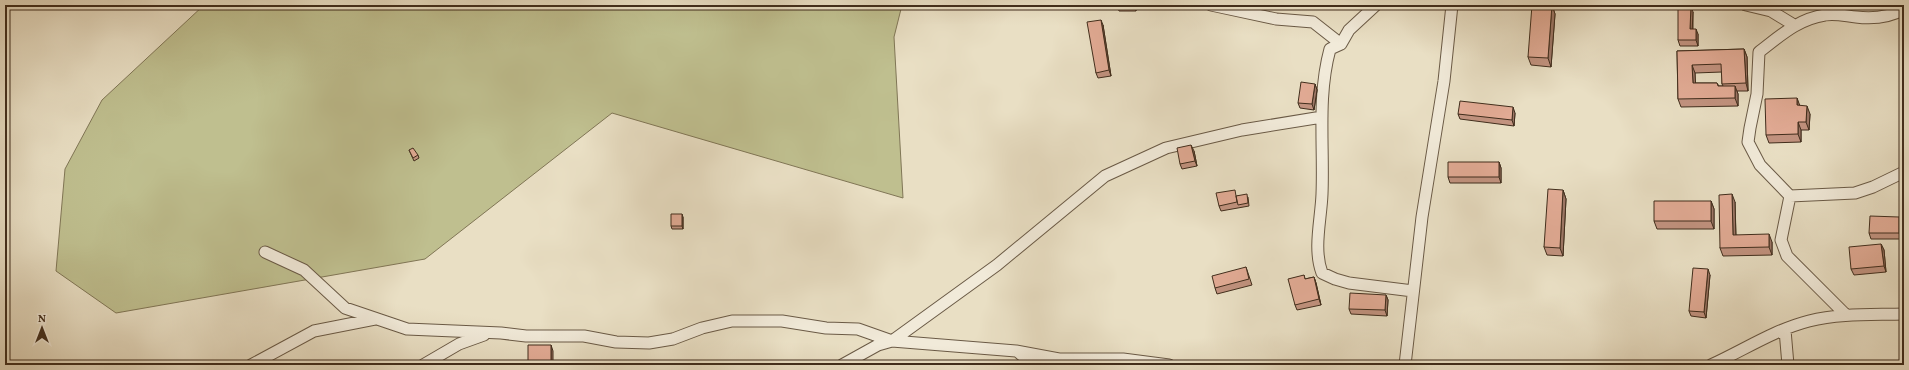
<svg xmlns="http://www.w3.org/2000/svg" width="1909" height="370" viewBox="0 0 1909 370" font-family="Vollkorn,serif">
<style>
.green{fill:#bfbf8f;stroke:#807656}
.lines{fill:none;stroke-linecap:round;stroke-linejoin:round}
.minor-casing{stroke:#6a5a46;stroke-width:13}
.minor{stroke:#f1ead9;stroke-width:11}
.wall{fill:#c29380;stroke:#402d1c;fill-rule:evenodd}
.shaded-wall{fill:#9e7868;stroke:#402d1c}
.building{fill:#e2ab95;stroke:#402d1c}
</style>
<rect width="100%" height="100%" fill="#e9dfc4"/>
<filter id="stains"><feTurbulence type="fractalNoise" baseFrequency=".005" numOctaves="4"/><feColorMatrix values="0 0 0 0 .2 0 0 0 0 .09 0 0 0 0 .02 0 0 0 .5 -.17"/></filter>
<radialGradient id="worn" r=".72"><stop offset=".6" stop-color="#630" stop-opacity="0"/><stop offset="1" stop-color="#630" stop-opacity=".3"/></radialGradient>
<path class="green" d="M204,5h698l-8,32 9,161 -291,-85 -187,146 -309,54 -60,-42 9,-102 37,-69z"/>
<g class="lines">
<g class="minor-casing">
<path id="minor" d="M1211,5l65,14 37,3 28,22
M1376,5l-27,25 -8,14 -11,5c-13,48 -6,96 -8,145 -1,26 -9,55 0,79l13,6 14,4 64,8
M1746,5l25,6 23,14
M1904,9c-14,8 -32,10 -48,8 -10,-1 -21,-4 -31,-2 -27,4 -45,21 -66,37l-2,42 -7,34 -2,14 12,23 30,31 65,-3 18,-6 31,-15
M1790,196l-9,44 6,16 59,59
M265,252l39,18 41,38 62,21 94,4 25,3h58l32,6 33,1 24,-4 29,-11 30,-7h50l44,7 32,1 34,12
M1785,330l3,35
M892,341l105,-76 108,-89 61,-28 76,-18 80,-13
M1018,352l16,13
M251,365l63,-34 61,-12
M423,365l36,-21 25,-9
M842,365l36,-20 14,-4 124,10 43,8h64l46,6
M1405,365l17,-148 22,-136 8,-76
M1711,365c33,-15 63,-35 98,-44 31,-8 64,-6 95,-7"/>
</g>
<use href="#minor" class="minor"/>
</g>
<path class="wall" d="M1117,5h19v6h-17z
M1552,5l3,9 -4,53 -20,-2 -3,-8z
M1693,12v17l5,5v12h-18l-2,-6z
M1103,25l8,51 -13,2 -2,-5z
M1744,49l3,8 1,34h-11l1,3v12l-57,1 -3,-8 -1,-48zM1722,72v12l1,2h-4l-2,-3h-22v-10z
M1315,84l2,6 -3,20 -14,-2 -2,-5z
M1797,98l2,8 11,8 -1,16h-8v12l-32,1 -3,-8z
M1515,113l-1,13 -54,-7 -2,-5z
M409,150l9,5 1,3 -5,3z
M1194,151l3,15 -15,3 -2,-5z
M1499,162l2,6v15h-51l-2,-6z
M1563,190l3,9 -3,57 -16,-1 -3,-8z
M1237,196l11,1 1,9 -28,5 -2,-5z
M1711,201l3,8v20h-57l-3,-8z
M1735,202l1,33 36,7v13l-49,1 -3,-8z
M683,217v12h-11l-1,-3z
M1899,217l2,5v17h-30l-2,-6z
M1881,244l3,6 2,22 -32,3 -3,-6z
M1246,267l6,18 -35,9 -2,-6z
M1304,275l1,4 9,-2 2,6 5,22 -24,5 -2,-5z
M1710,275l-4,43 -15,-2 -2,-5z
M1386,295l2,5 -1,16 -36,-2 -2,-5z"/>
<path class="shaded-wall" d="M1133,5h3v6z
M1552,5l3,9 -4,53 -3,-9z
M1691,6l2,6 -1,22 -2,-5z
M1101,20l2,5 8,51 -2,-6z
M1696,29l2,5v12l-2,-6z
M1744,49l3,8 1,34 -2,-8z
M1692,65l3,8 1,18 -3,-8z
M1315,84l2,6 -3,20 -2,-6z
M1735,86l3,8v12l-3,-8z
M1797,98l3,8 -3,-1z
M1807,106l3,8 -1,16 -3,-8z
M1513,107l2,6 -1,13 -2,-6z
M1798,122l3,8v12l-3,-8z
M1191,145l3,6 3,15 -2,-5z
M1499,162l2,6v15l-2,-6z
M1563,190l3,9 -3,57 -3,-8z
M1732,194l3,8 1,41 -3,-8z
M1711,201l3,8v20l-3,-8z
M682,214l1,3v12l-1,-3z
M1899,217l2,5v17l-2,-6z
M1769,234l3,8v13l-3,-8z
M1881,244l3,6 2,22 -2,-6z
M1708,269l2,6 -4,43 -2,-6z
M1314,277l2,6 5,22 -2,-6z
M1386,295l2,5 -1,16 -2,-6z
M551,345l2,6v14h-2z"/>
<path class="building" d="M1532,5h20l-4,53 -20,-1z
M1678,6h13l-1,23h6v11h-18z
M1101,20l8,50 -13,3 -9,-51z
M1744,49l2,34 -24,1 -1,-20 -29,1 1,18h24l1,3h17v12l-57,1 -1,-48z
M1301,82l14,2 -3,20 -14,-1z
M1797,98v7l10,1 -1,16h-8v12l-32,1 -1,-36z
M1460,101l53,6 -1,13 -54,-6z
M1191,145l4,16 -15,3 -3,-16z
M413,148l5,7 -5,3 -4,-8z
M1448,162h51v15h-51z
M1548,189l15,1 -3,58 -16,-1z
M1235,190l2,12 -18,4 -3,-13z
M1247,194l1,9 -10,2 -2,-9z
M1732,194l1,41 36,-1v13l-49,1 -1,-53z
M1654,201h57v20h-57z
M671,214h11v12h-11z
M1870,216l29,1v16h-30z
M1881,244l3,22 -33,3 -2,-22z
M1246,267l3,12 -34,9 -3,-12z
M1693,268l15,1 -4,43 -15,-1z
M1304,275l1,4 9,-2 5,22 -24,6 -7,-26z
M1350,293l36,2 -1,15 -36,-1z
M528,345h23v20h-23z"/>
<rect width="1909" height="370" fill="none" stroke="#e9dfc4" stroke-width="20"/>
<rect x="6" y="6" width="1897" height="358" fill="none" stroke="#402d1c" stroke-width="2"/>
<rect x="10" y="10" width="1889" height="350" fill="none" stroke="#402d1c"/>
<g transform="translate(42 328)" stroke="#f1ead9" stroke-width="3" paint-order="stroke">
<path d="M0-3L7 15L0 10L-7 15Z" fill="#402d1c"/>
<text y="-6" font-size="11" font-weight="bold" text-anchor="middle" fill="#402d1c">N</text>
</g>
<rect width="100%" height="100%" filter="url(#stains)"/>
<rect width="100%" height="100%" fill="url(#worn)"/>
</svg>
